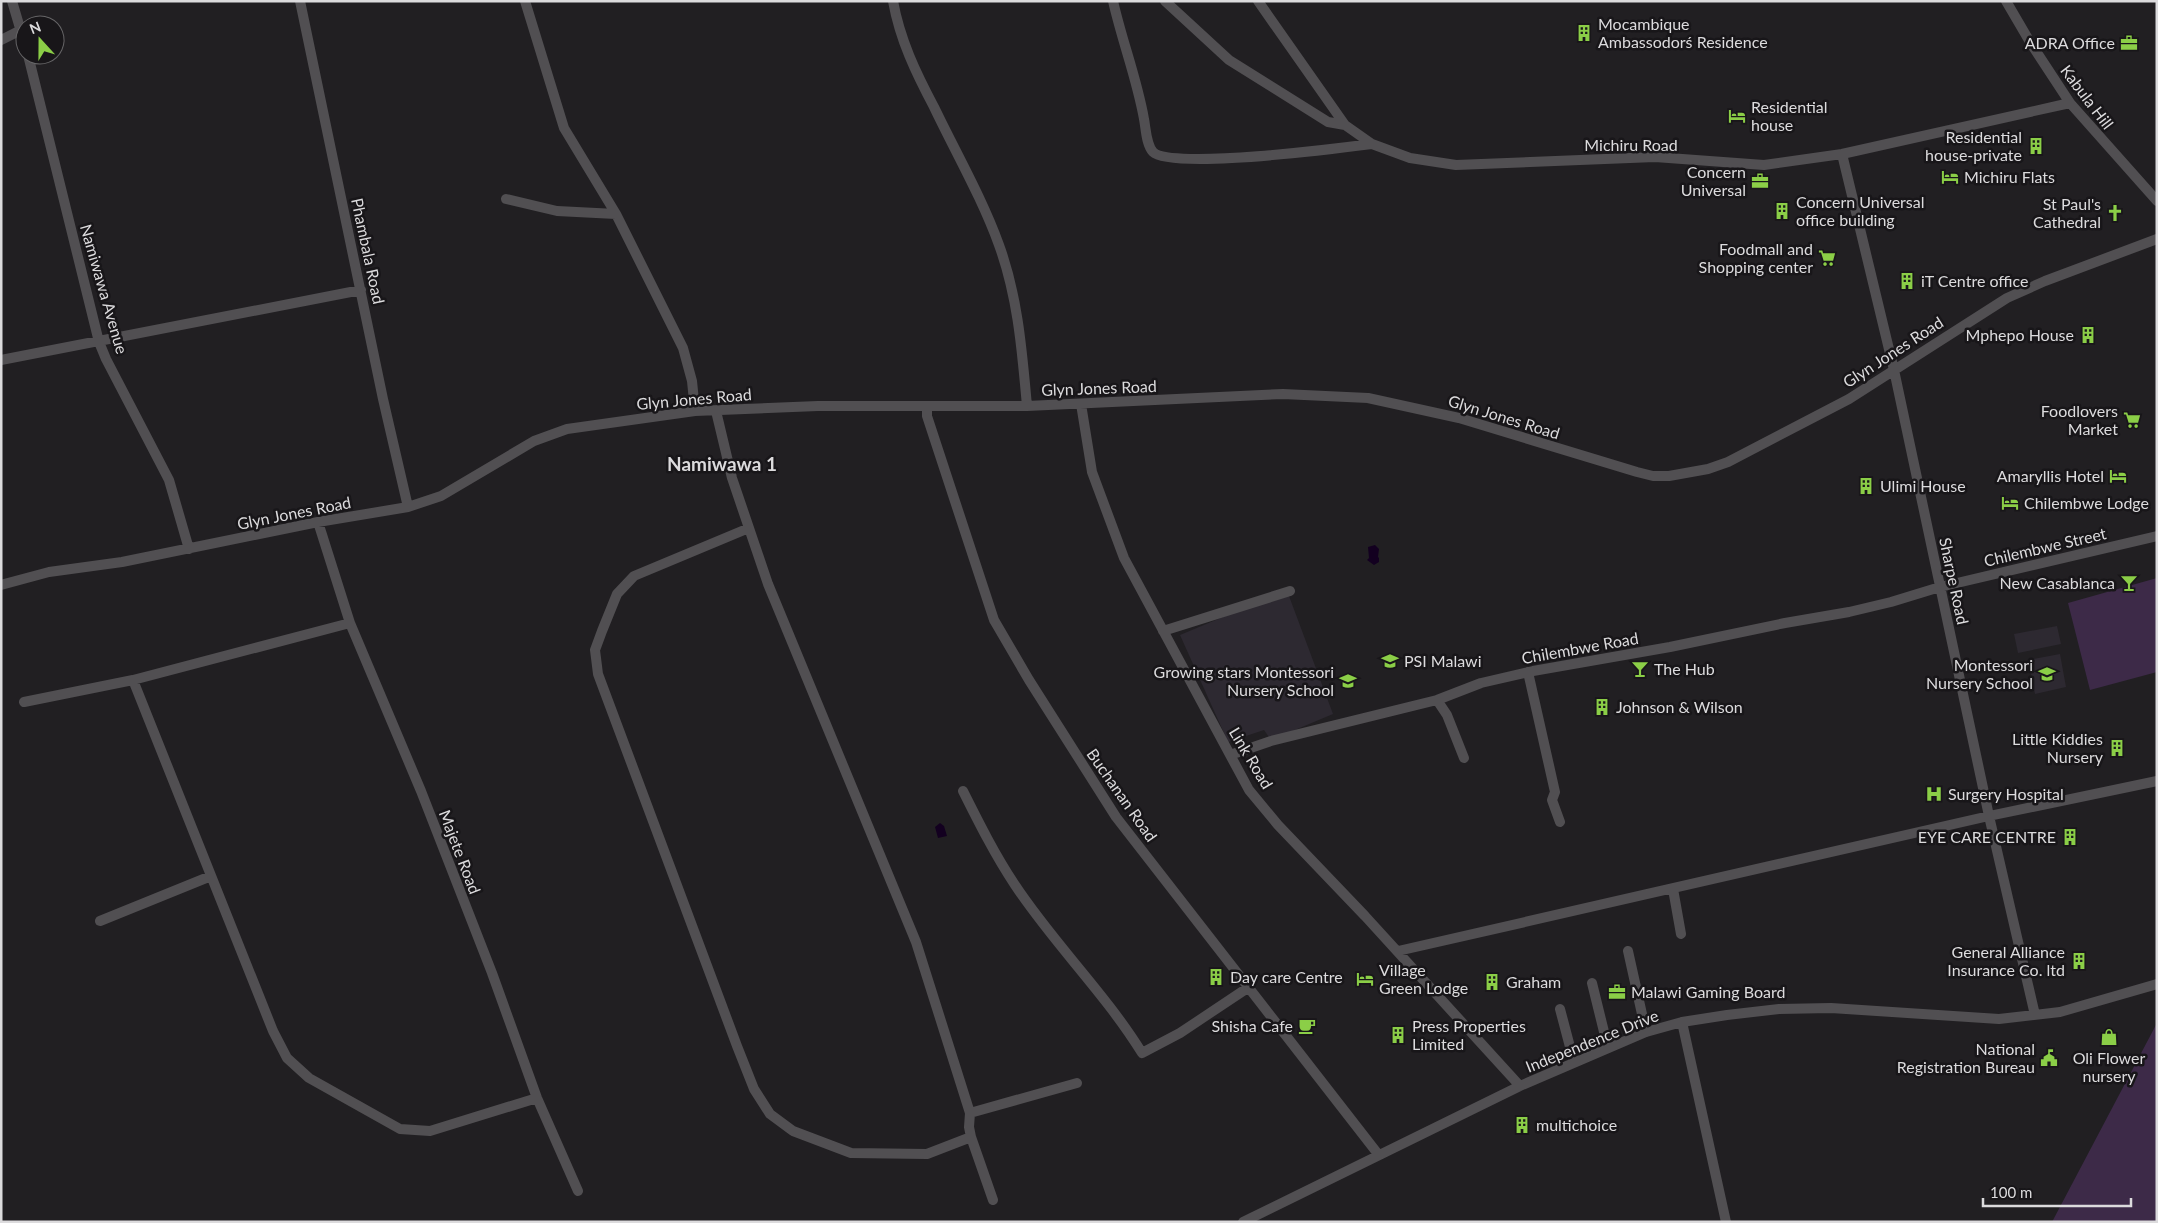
<svg xmlns="http://www.w3.org/2000/svg" width="2158" height="1223" viewBox="0 0 2158 1223" font-family="Lato,sans-serif">
<style>
.built{fill:#2d2931}
.green{fill:#3d2a48}
.water{fill:#130020}
.lines{fill:none;stroke-linecap:round;stroke-linejoin:round}
.minor{stroke:#514f52;stroke-width:10}
.labels{text-anchor:middle;stroke-width:5;stroke-linejoin:round;paint-order:stroke}
.poi-label{font-size:16px;fill:#dcdbdd;stroke:#181619;text-anchor:start}
.street-label{font-size:16px;fill:#dcdbdd;stroke:#181619}
.quarter-label{font-size:19px;font-weight:bold;fill:#dcdbdd;stroke:#181619}
</style>
<rect width="100%" height="100%" fill="#211f22"/>
<path class="built" d="M1289,596l44,118 -62,26 -7,-10 -36,12 -48,-107 55,-23z
M2057,626l4,18 -43,9 -4,-19z
M2060,654l6,33 -31,7 -7,-34z"/>
<path class="green" d="M2157,578v94l-67,18 -22,-87z
M2157,1023v199h-105z"/>
<path class="water" d="M1375,545l4,4 -1,8 1,1v4l-5,3 -7,-5 2,-2 -1,-11z
M940,823l4,3 3,10 -9,2 -3,-11z"/>
<g class="lines">
<path class="minor" d="M12,1l13,44
M300,1l83,398 25,108
M525,1l39,127 52,86 67,134 9,33 3,30
M893,1c7,39 23,72 41,106 22,46 48,91 65,138 19,52 23,106 28,161
M1113,1c9,40 24,78 31,118 2,10 2,25 9,33 18,18 188,-4 219,-8
M1165,1l64,59 99,62 17,3
M1258,1l87,124 27,19 38,14 46,7 199,-8 109,8 78,-11 228,-51
M2006,1l24,41 40,61 87,98
M1,40l20,-10
M28,55l71,287 7,17 63,121 20,69
M1842,154l52,216 95,446 46,199
M506,199l51,12 59,3
M1,360l360,-70
M1081,404l11,68 32,86 125,232 29,35 87,91 155,170
M927,406v10l67,204 35,60 87,137 262,337
M716,411l16,67 36,106 148,358 54,171 -1,14 2,10 -44,17 -76,-1 -58,-22 -23,-17 -16,-25 -17,-43 -139,-372 -3,-24 7,-19 15,-37 17,-18 115,-48
M318,522l32,101 71,168 71,182 45,125 41,93
M1,585l48,-13 73,-10 196,-40 90,-15 33,-11 93,-55 33,-12 128,-18 123,-5h209l256,-12 85,4 91,20 178,54 16,4h16l39,-7 20,-7 121,-63 158,-101 38,-17 112,-42
M1163,631l127,-40
M1528,672l27,120 -3,8 8,22
M133,680l140,351 14,27 22,20 91,51 30,2 107,-33
M1437,700l10,15 17,43
M24,702l109,-22 217,-57
M1230,755l41,-14 166,-41 44,-17 52,-12 137,-24 115,-24 64,-11 42,-10 49,-15 217,-51
M963,791c16,32 32,64 52,94 39,59 90,108 127,168l38,-20 69,-46
M1673,889l8,45
M100,921l111,-45
M1398,951l591,-135 168,-35
M1628,951l18,81
M1592,983l16,65
M1560,1009l14,53
M1682,1022l44,200
M970,1113l107,-30
M971,1137l22,63
M1243,1222l277,-136 126,-54 36,-10 45,-7 52,-6 52,-1 168,11 61,-7 97,-28"/>
</g>
<defs>
<g id="building-bare" transform="scale(1.35)"><path d="M-4-6H4V6H1V3H-1V6H-4ZM-2.5-4.3h1.7v1.8h-1.7ZM.8-4.3h1.7v1.8H.8ZM-2.5-1h1.7V.8h-1.7ZM.8-1h1.7V.8H.8Z" fill="#8bce47" stroke="#181619" stroke-width="2.5" paint-order="stroke"/></g>
<g id="office-bare" transform="scale(1.35)"><path d="M-6-3h4V-5.5h4V-3h4V5H-6ZM-1-4.5V-3h2v-1.5ZM-6 0V1H6V0Z" fill="#8bce47" stroke="#181619" stroke-width="2.5" paint-order="stroke"/></g>
<g id="hotel-bare" transform="scale(1.35)"><path d="M-6-4.5h1.5V1H6V5H4.5V3h-9V5H-6ZM-4 0a1.8 1.8 0 1 1 3.6 0ZM.5 0V-2.5h3Q6-2.5 6 0Z" fill="#8bce47" stroke="#181619" stroke-width="2.5" paint-order="stroke"/></g>
<g id="church-bare" transform="scale(1.35)"><path d="M-1.2-6h2.4v3.5h3.3v2.4h-3.3V6h-2.4V-.1h-3.3v-2.4h3.3Z" fill="#8bce47" stroke="#181619" stroke-width="2.5" paint-order="stroke"/></g>
<g id="supermarket-bare" transform="scale(1.35)"><path d="M-6-5.5h2.5l.6 2H6L4.5 2H-2.5L-4.4-4H-6ZM-1.5 3.2a1.3 1.3 0 1 0 .1 0ZM3 3.2a1.3 1.3 0 1 0 .1 0Z" fill="#8bce47" stroke="#181619" stroke-width="2.5" paint-order="stroke"/></g>
<g id="bar-bare" transform="scale(1.35)"><path d="M-6-5H6L.8 .8V4.5H3.5V6h-7V4.5H-.8V.8Z" fill="#8bce47" stroke="#181619" stroke-width="2.5" paint-order="stroke"/></g>
<g id="school-bare" transform="scale(1.35)"><path d="M0-5L7-2L0 1L-7-2ZM-4 1L0 2.5L4 1V4Q0 6-4 4Z" fill="#8bce47" stroke="#181619" stroke-width="2.5" paint-order="stroke"/></g>
<g id="hospital-bare" transform="scale(1.35)"><path d="M-5-5h3v3.5h4V-5h3V5h-3V1.5h-4V5h-3Z" fill="#8bce47" stroke="#181619" stroke-width="2.5" paint-order="stroke"/></g>
<g id="cafe-bare" transform="scale(1.35)"><path d="M-5.5-4.5H6V0H3Q3 3.5 0 3.5H-2.5Q-5.5 3.5-5.5 0ZM3-3.2v2h1.7v-2ZM-6 4.5H4V6H-6Z" fill="#8bce47" stroke="#181619" stroke-width="2.5" paint-order="stroke"/></g>
<g id="shop-bare" transform="scale(1.35)"><path d="M-5-2.5h2.3a2.7 3.5 0 0 1 5.4 0H5L5.5 6h-11ZM-1.5-2.5h3a1.5 2.3 0 0 0-3 0Z" fill="#8bce47" stroke="#181619" stroke-width="2.5" paint-order="stroke"/></g>
<g id="civic-bare" transform="scale(1.35)"><path d="M-.6-6.5H3V-4.5H.6V-3L4-1V1h2V6H-6V1h2V-1L-.6-3ZM-1.2 2.5V6h2.4V2.5Z" fill="#8bce47" stroke="#181619" stroke-width="2.5" paint-order="stroke"/></g>
</defs>
<g fill-rule="evenodd">
<use href="#building-bare" x="1584" y="33"/>
<use href="#office-bare" x="2129" y="43"/>
<use href="#hotel-bare" x="1737" y="116"/>
<use href="#building-bare" x="2036" y="146"/>
<use href="#hotel-bare" x="1950" y="177"/>
<use href="#office-bare" x="1760" y="181"/>
<use href="#building-bare" x="1782" y="211"/>
<use href="#church-bare" x="2115" y="213"/>
<use href="#supermarket-bare" x="1827" y="258"/>
<use href="#building-bare" x="1907" y="281"/>
<use href="#building-bare" x="2088" y="335"/>
<use href="#supermarket-bare" x="2132" y="420"/>
<use href="#hotel-bare" x="2118" y="476"/>
<use href="#building-bare" x="1866" y="486"/>
<use href="#hotel-bare" x="2010" y="503"/>
<use href="#bar-bare" x="2129" y="583"/>
<use href="#school-bare" x="1390" y="661"/>
<use href="#bar-bare" x="1640" y="669"/>
<use href="#school-bare" x="2047" y="674"/>
<use href="#school-bare" x="1348" y="681"/>
<use href="#building-bare" x="1602" y="707"/>
<use href="#building-bare" x="2117" y="748"/>
<use href="#hospital-bare" x="1934" y="794"/>
<use href="#building-bare" x="2070" y="837"/>
<use href="#building-bare" x="2079" y="961"/>
<use href="#building-bare" x="1216" y="977"/>
<use href="#hotel-bare" x="1365" y="979"/>
<use href="#building-bare" x="1492" y="982"/>
<use href="#office-bare" x="1617" y="992"/>
<use href="#cafe-bare" x="1307" y="1026"/>
<use href="#building-bare" x="1398" y="1035"/>
<use href="#shop-bare" x="2109" y="1037"/>
<use href="#civic-bare" x="2049" y="1058"/>
<use href="#building-bare" x="1522" y="1125"/>
</g>
<g class="labels">
<g class="poi-label">
<text x="1598" y="30">Mocambique<tspan x="1598" dy="18">Ambassodorś Residence</tspan></text>
<text x="2115" y="49" text-anchor="end">ADRA Office</text>
<text x="1751" y="113">Residential<tspan x="1751" dy="18">house</tspan></text>
<text x="2022" y="143" text-anchor="end">Residential<tspan x="2022" dy="18">house-private</tspan></text>
<text x="1746" y="178" text-anchor="end">Concern<tspan x="1746" dy="18">Universal</tspan></text>
<text x="1964" y="183">Michiru Flats</text>
<text x="1796" y="208">Concern Universal<tspan x="1796" dy="18">office building</tspan></text>
<text x="2101" y="210" text-anchor="end">St Paul's<tspan x="2101" dy="18">Cathedral</tspan></text>
<text x="1813" y="255" text-anchor="end">Foodmall and<tspan x="1813" dy="18">Shopping center</tspan></text>
<text x="1921" y="287">iT Centre office</text>
<text x="2074" y="341" text-anchor="end">Mphepo House</text>
<text x="2118" y="417" text-anchor="end">Foodlovers<tspan x="2118" dy="18">Market</tspan></text>
<text x="2104" y="482" text-anchor="end">Amaryllis Hotel</text>
<text x="1880" y="492">Ulimi House</text>
<text x="2024" y="509">Chilembwe Lodge</text>
<text x="2115" y="589" text-anchor="end">New Casablanca</text>
<text x="1404" y="667">PSI Malawi</text>
<text x="2033" y="671" text-anchor="end">Montessori<tspan x="2033" dy="18">Nursery School</tspan></text>
<text x="1654" y="675">The Hub</text>
<text x="1334" y="678" text-anchor="end">Growing stars Montessori<tspan x="1334" dy="18">Nursery School</tspan></text>
<text x="1616" y="713">Johnson &amp; Wilson</text>
<text x="2103" y="745" text-anchor="end">Little Kiddies<tspan x="2103" dy="18">Nursery</tspan></text>
<text x="1948" y="800">Surgery Hospital</text>
<text x="2056" y="843" text-anchor="end">EYE CARE CENTRE</text>
<text x="2065" y="958" text-anchor="end">General Alliance<tspan x="2065" dy="18">Insurance Co. ltd</tspan></text>
<text x="1379" y="976">Village<tspan x="1379" dy="18">Green Lodge</tspan></text>
<text x="1230" y="983">Day care Centre</text>
<text x="1506" y="988">Graham</text>
<text x="1631" y="998">Malawi Gaming Board</text>
<text x="1293" y="1032" text-anchor="end">Shisha Cafe</text>
<text x="1412" y="1032">Press Properties<tspan x="1412" dy="18">Limited</tspan></text>
<text x="2035" y="1055" text-anchor="end">National<tspan x="2035" dy="18">Registration Bureau</tspan></text>
<text x="2109" y="1064" text-anchor="middle">Oli Flower<tspan x="2109" dy="18">nursery</tspan></text>
<text x="1536" y="1131">multichoice</text>
</g>
<g class="street-label">
<text transform="translate(2087 97) rotate(53)" y="6">Kabula Hill</text>
<text x="1631" y="151">Michiru Road</text>
<text transform="translate(368 251) rotate(78)" y="6">Phambala Road</text>
<text transform="translate(104 289) rotate(74)" y="6">Namiwawa Avenue</text>
<text transform="translate(1893 352) rotate(-33)" y="6">Glyn Jones Road</text>
<text transform="translate(1099 388) rotate(-2)" y="6">Glyn Jones Road</text>
<text transform="translate(694 399) rotate(-5)" y="6">Glyn Jones Road</text>
<text transform="translate(1504 417) rotate(17)" y="6">Glyn Jones Road</text>
<text transform="translate(294 513) rotate(-11)" y="6">Glyn Jones Road</text>
<text transform="translate(2045 547) rotate(-13)" y="6">Chilembwe Street</text>
<text transform="translate(1954 581) rotate(78)" y="6">Sharpe Road</text>
<text transform="translate(1580 648) rotate(-10)" y="6">Chilembwe Road</text>
<text transform="translate(1251 758) rotate(59)" y="6">Link Road</text>
<text transform="translate(1122 795) rotate(55)" y="6">Buchanan Road</text>
<text transform="translate(460 852) rotate(69)" y="6">Majete Road</text>
<text transform="translate(1592 1041) rotate(-22)" y="6">Independence Drive</text>
</g>
<g class="quarter-label">
<text x="722" y="471">Namiwawa 1</text>
</g>
</g>
<rect width="2158" height="1223" fill="none" stroke="#dcdbdd" stroke-width="5"/>
<g transform="translate(40 40) rotate(339)"><circle r="24" fill="#181619" stroke="#666567"/>
<path d="M0-4L9 19L0 12L-9 19Z" fill="#8bce47"/>
<text y="-8" font-size="14" font-weight="bold" text-anchor="middle" fill="#dcdbdd">N</text>
</g>
<path d="M1983 1198v8h148v-8" fill="none" stroke="#dcdbdd" stroke-width="2.5"/>
<text x="1990" y="1198" font-size="15" fill="#dcdbdd" stroke="#181619" stroke-width="4" paint-order="stroke">100 m</text>
</svg>
